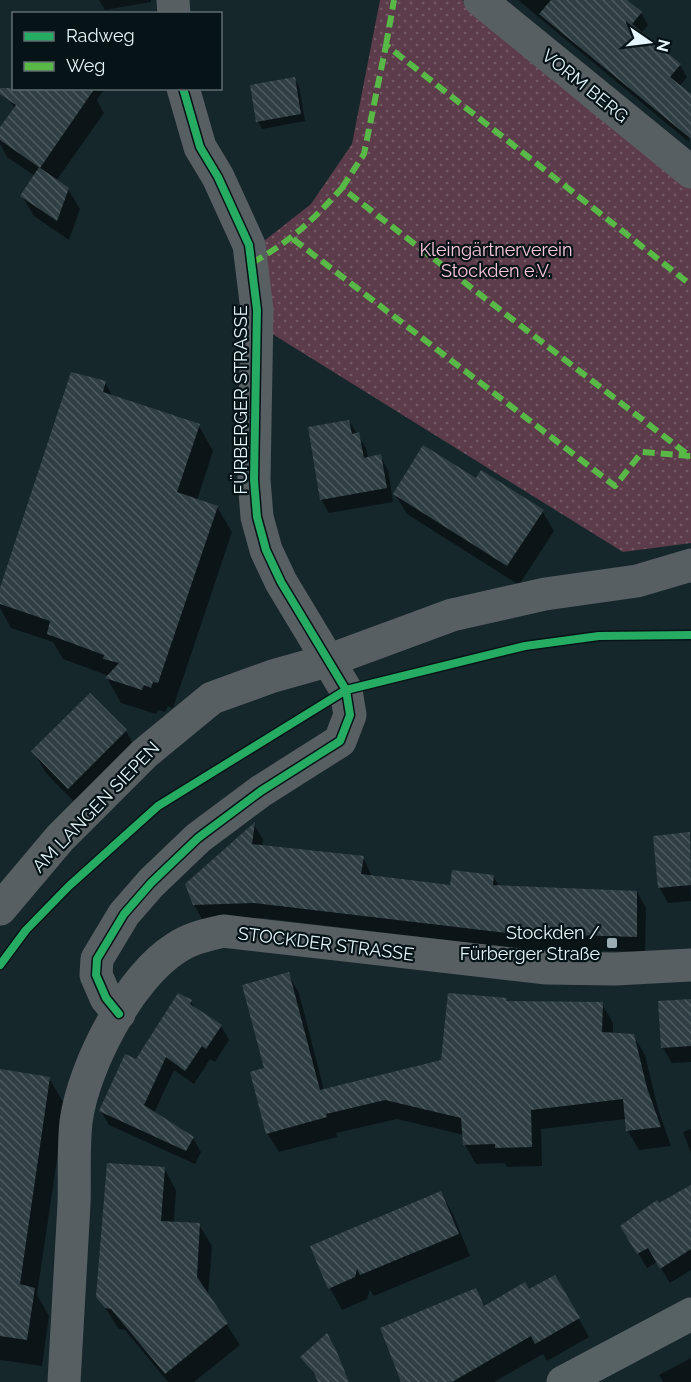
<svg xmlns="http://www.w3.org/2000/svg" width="691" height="1382" viewBox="0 0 691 1382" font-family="Raleway,sans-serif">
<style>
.garden{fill:url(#garden-dots)}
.shadow{fill:#0007}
.building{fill:url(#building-back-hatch)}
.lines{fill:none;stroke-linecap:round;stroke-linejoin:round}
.street{stroke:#585f62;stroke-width:33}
.secondary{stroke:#576264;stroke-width:33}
.quiet{stroke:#58b947;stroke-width:6;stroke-dasharray:12 6;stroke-linecap:butt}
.cycleway-casing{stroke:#061317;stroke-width:11}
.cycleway{stroke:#26ab63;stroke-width:8}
.poi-dot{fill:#9caeb3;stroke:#061317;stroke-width:2}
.labels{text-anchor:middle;stroke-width:4.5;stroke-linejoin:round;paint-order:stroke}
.street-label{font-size:18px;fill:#e4f6fb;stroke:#061317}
.park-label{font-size:18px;fill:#fac7db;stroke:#061317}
.poi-label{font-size:18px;fill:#e4f6fb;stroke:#061317;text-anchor:end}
</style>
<defs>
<pattern id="garden-dots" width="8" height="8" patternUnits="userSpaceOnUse" patternTransform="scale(1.5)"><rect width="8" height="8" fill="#5c3c4a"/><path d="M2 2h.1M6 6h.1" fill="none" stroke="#735965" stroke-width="1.8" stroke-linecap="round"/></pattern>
<pattern id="building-back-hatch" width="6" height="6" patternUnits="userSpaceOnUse" patternTransform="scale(1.5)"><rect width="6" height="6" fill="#303f43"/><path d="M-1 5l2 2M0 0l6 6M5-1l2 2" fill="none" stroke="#4e5b5f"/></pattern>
</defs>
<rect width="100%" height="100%" fill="#16272c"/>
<path class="garden" d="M380,0h82l229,185v358l-68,9 -357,-222 -7,-85 52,-41 41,-60z"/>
<path class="shadow" d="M99,0h52v2l-46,8z
M518,0h108l15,13 7,12 -7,9 39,31 7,12 -8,10 12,9 -2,46z
M294,79l5,7 6,35 -43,8 -4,-8z
M18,88h87l-8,12 7,13 -48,68 12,8 12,20 -11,31 -35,-24 -12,-20 13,-20 -28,-19 -7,-13v-14l15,-21 -5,-9z
M105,383l8,14 86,29 14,25 -16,49 20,7 15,25 -59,176 -5,-2 -3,6 -7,-2 -2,4 -35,-11 -14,-25 2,-2 -46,-17 -10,-17 -42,-14 -11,-20v-15z
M349,421l17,27 2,10 12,-2 8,14 5,32 -64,11 -8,-14z
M476,480l66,31 12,20 -35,54 -112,-71 -12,-20z
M126,731l12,22 -57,56 -35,-36 -13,-22z
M254,825l9,14 -1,8 101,10 9,20 80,9 41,-10 7,11 137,5 9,16 -1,44 -131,-4 -252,-30 -59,3 -9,-16z
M689,834l2,67 -23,2 -9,-16z
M288,974l11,19 25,97 118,-29 64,-61 1,2 95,2 11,19v11l20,1 12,20 13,54 13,37 -32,4 -11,-19 -2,-12 -85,10 1,37 -35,1 -2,-4 -29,1 -11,-19 -1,-10 -67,-16 -61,14 1,4 -58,15 -12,-19 -2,-64z
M691,1000v62l-19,1 -9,-15z
M191,1001l4,8 26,17 8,14 -14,22 -5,-3 -16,25 -20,-14 -20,43 39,25 8,14 -6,12 -86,-39 -8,-14 35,-50z
M49,1078l16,27 -28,190 12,21 -7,50 -42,-6v-279z
M691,1129v24l-8,-21z
M164,1168l12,22 -2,33 25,2 13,21 -4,50 32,49 -46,37h-26l-43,-52 -6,-1 -21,-32z
M691,1186v84l-21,13 -13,-21 -10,6 -25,-42z
M441,1193l12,21 17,42 -96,40 -4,-6 -3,9 -25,11 -12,-22z
M555,1277l34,60 -42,24 -4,-7 -49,28h-91l72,-93 10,18 44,-16z
M302,1358l47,24h-29z
M691,1358v24h-28l-4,-7z"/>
<path class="building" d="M551,0h76l15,12 -10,12 49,40 -11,13 21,17v45l-152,-125z
M295,77l6,37 -45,8 -6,-37z
M0,88h95l-55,80 -40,-28v-13l16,-22 -16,-11z
M39,167l30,21 -12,33 -37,-25z
M71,372l35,9 -3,11 97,32 -23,68 41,14 -60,177 -5,-1 -2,6 -7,-3 -2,5 -37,-12 14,-15 -16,-4 1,-4 -57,-21 3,-13 -50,-17v-16z
M349,420l3,14 7,-2 5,26 17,-4 6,34 -67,12 -12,-73z
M423,445l53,33 5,-8 63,40 -37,56 -114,-72z
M90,693l37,37 -59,59 -37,-38z
M255,822l-3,22 112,12 -3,18 89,11 2,-15 42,5 -1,10 144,6v46l-130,-4 -254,-30 -60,2 -8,-21z
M690,832l1,53 -33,3 -5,-52z
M289,972l31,118 121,-30 7,-67 59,5 -1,3 97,1 -1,30 32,2 13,54 14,39 -35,4 -3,-32 -92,11 1,37 -37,1v-4l-32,1 -2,-27 -76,-18 -59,14 1,3 -61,17 -16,-62 14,-4 -22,-83z
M178,993l14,7 -2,4 32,21 -16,24 -4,-3 -17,25 -19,-14 -22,48 50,32 -8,14 -87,-40 26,-57 11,5z
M691,999v47l-30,2 -3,-47z
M0,1069l50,8 -30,207 15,4 -8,52 -27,-4z
M107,1163l58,4 -4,54 39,2 -3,54 31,46 -63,51 -54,-65 -6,-1 -9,-11z
M691,1185v64l-31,20 -12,-21 -11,6 -17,-28 37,-26 2,3z
M441,1191l18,43 -99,41 -3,-6 -2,8 -27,12 -18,-43z
M555,1275l25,43 -45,26 -4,-8 -79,46h-51l-21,-54 96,-40 8,18 41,-24 4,7z
M327,1333l9,17 13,32h-31l-4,-9 -14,-16z"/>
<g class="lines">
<path class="street" d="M173,0l1,14
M480,0l211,172
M0,909l60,-71 84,-84 68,-56 61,-22 57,-16 122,-45 93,-21 92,-13 54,-16
M119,1014l-13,-16 -10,-23 1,-16 27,-45 27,-31 47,-45 63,-47 79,-50 10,-26 -4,-25 -65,-108 -15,-32 -9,-33 -3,-37 3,-170 -8,-65 -31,-68 -18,-30 -17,-59
M64,1382c3,-59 7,-119 10,-178 1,-27 -1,-55 2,-82 7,-55 53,-144 100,-174 14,-10 31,-13 47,-17l324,37 68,1 76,-4"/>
<path class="secondary" d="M563,1382l128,-68"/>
<path class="quiet" d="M386,45l8,-45
M342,188l22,-34 22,-109 305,240
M293,239l322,247 27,-34 48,4
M252,263c40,-23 59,-41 90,-75l349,269"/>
<g class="cycleway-casing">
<path id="cycleway" d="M0,965l26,-35 43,-44 89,-80 188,-116 179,-44 74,-10 92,-1
M119,1014l-13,-16 -10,-23 1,-16 27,-45 27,-31 47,-45 63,-47 79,-50 10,-26 -4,-25 -65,-108 -15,-32 -9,-33 -3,-37 3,-170 -8,-65 -31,-68 -18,-30 -17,-59"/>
</g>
<use href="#cycleway" class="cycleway"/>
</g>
<rect class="poi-dot" x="606" y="937" width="12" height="12" rx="3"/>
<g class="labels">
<g class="street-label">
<text transform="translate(585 86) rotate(39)" y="6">VORM BERG</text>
<text transform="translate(241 400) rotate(-90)" y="6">FÜRBERGER STRASSE</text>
<text transform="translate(96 807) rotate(-46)" y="6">AM LANGEN SIEPEN</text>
<text transform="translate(326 944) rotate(7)" y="6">STOCKDER STRASSE</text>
</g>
<g class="park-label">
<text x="496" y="256">Kleingärtnerverein<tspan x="496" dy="21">Stockden e.V.</tspan></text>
</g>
<g class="poi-label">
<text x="600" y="939">Stockden /<tspan x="600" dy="21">Fürberger Straße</tspan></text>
</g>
</g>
<rect x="12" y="12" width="210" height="78" fill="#061317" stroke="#5f6e72" stroke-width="1.5"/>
<rect x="24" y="32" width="30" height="9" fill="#26ab63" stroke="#5f6e72" stroke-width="1.5"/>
<text x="66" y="42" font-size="18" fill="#e4f6fb">Radweg</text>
<rect x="24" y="62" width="30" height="9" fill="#58b947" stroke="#5f6e72" stroke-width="1.5"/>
<text x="66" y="72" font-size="18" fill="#e4f6fb">Weg</text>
<g transform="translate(649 42) rotate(104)" stroke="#061317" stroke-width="4.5" paint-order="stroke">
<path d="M0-4.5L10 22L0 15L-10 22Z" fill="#e4f6fb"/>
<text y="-9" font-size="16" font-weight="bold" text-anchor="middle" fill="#e4f6fb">N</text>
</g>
</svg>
